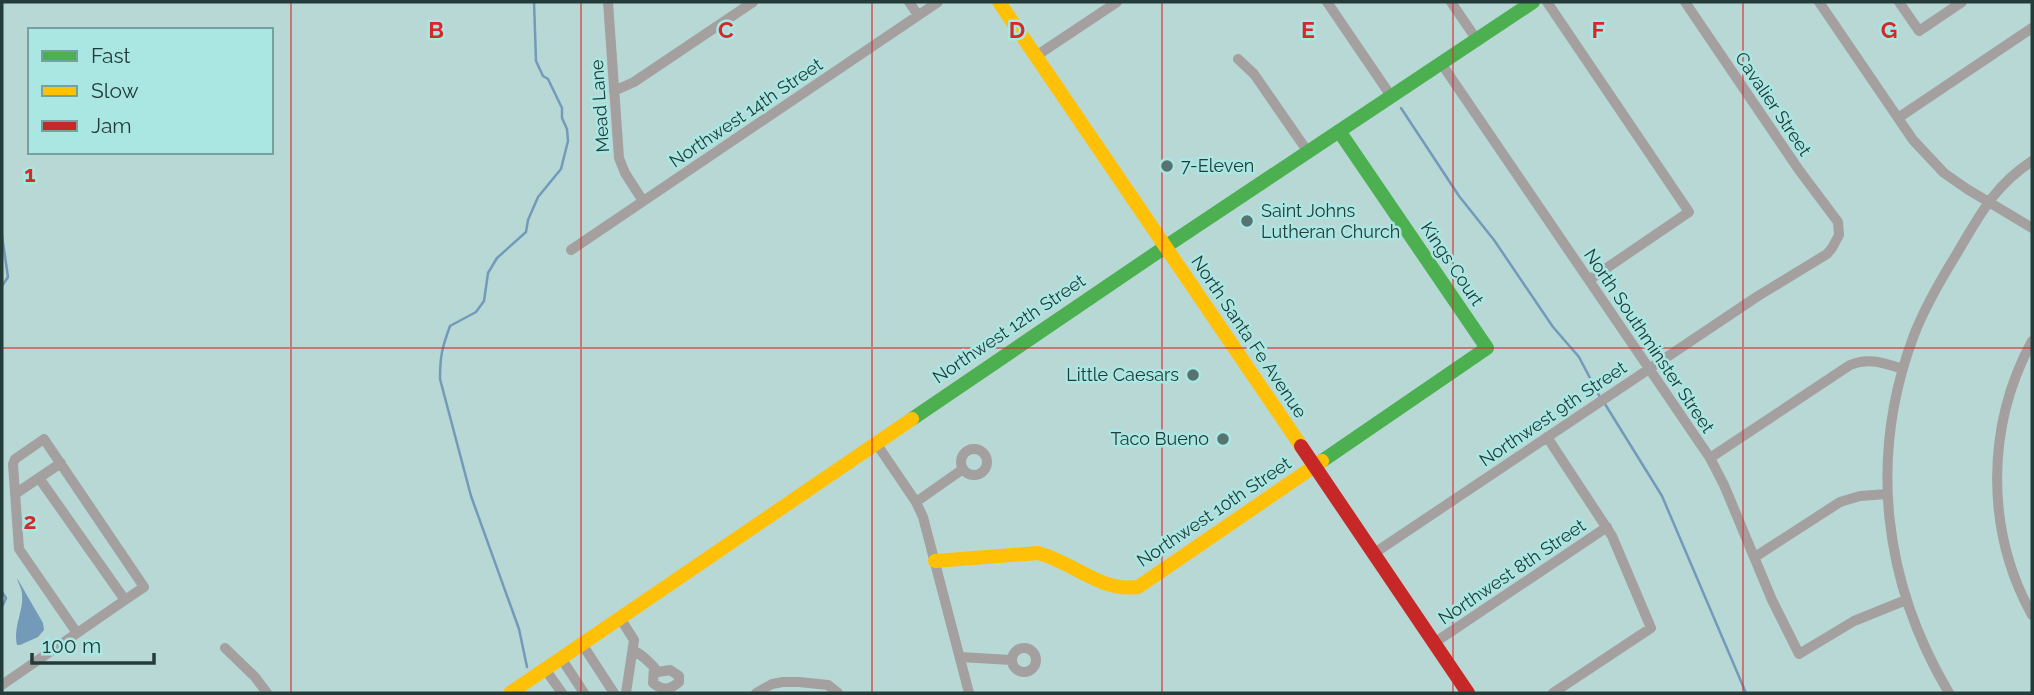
<svg xmlns="http://www.w3.org/2000/svg" width="2034" height="695" viewBox="0 0 2034 695" font-family="Raleway,sans-serif">
<style>
.water{fill:#739ab9}
.lines{fill:none;stroke-linecap:round;stroke-linejoin:round}
.stream{stroke:#739ab9;stroke-width:2.5}
.street{stroke:#a4a0a0;stroke-width:10}
.fast{stroke:#4caf50;stroke-width:14}
.slow{stroke:#ffc107;stroke-width:14}
.jam{stroke:#c62828;stroke-width:14}
.grid{fill:none;stroke:#d62828;stroke-width:2;stroke-opacity:0.55}
.poi-dot{fill:#577371;stroke:#aae6e2;stroke-width:2.5}
.labels{text-anchor:middle;stroke-width:5;stroke-linejoin:round;paint-order:stroke}
.street-label{font-size:18px;fill:#233c3a;stroke:#aae6e2}
.poi-label{font-size:18px;fill:#233c3a;stroke:#aae6e2;text-anchor:start}
.grid-label{font-size:23px;text-anchor:middle;font-weight:bold;fill:#d62828;stroke:#aae6e2;stroke-width:5;stroke-linejoin:round;paint-order:stroke}
</style>
<rect width="100%" height="100%" fill="#b8d8d6"/>
<path class="water" d="M17,578l26,45 1,7 -6,7 -18,8h-3c-4,-19 7,-34 5,-51 0,-5 -4,-11 -5,-16z"/>
<g class="lines">
<path class="stream" d="M1401,108l58,88 35,44 59,87 26,30 22,42
M2,236l6,41 -6,9
M1605,404l57,92 84,197
M2,592l4,6 -4,9
M527,667l-8,-38 -48,-133 -31,-117c0,-23 2,-31 10,-53l26,-14 8,-11 4,-28 9,-15 29,-26 2,-12 10,-23 23,-28 7,-28 -1,-12 -5,-11v-10l-14,-29 -5,-3 -7,-15 -2,-59"/>
<path class="street" d="M608,2l11,156 6,15 18,28
M909,2l9,13
M1327,2l64,94
M1451,2l26,38
M1547,2l142,210 -100,68
M1819,2l94,138 31,33 23,16 65,39
M1899,2l20,29 43,-29
M1036,56l81,-54
M1238,59l16,15 54,78
M1441,63l269,395 14,27 48,115 27,54 55,-33 52,-21
M614,91l20,-9 119,-80
M1898,118l134,-90
M571,250l367,-248
M2032,341c-46,85 -47,189 0,274
M1547,437l65,99 39,92 -98,65
M876,443l40,59 7,15 46,176
M961 462a13 13 0 1 1 26 0a13 13 0 1 1-26 0Z
M1710,458l140,-93c19,-8 34,-2 53,4
M39,478l86,122
M15,494l46,-31
M916,502l47,-33
M1373,554l385,-258 69,-42 5,-6 7,-13 -1,-13 -39,-52 -114,-168
M1755,557l85,-55 20,-6 27,-2
M620,618l14,22 -8,53
M1434,643l173,-116
M582,644l32,49
M1012 660a12 12 0 1 1 24 0a12 12 0 1 1-24 0Z
M225,648l30,29 12,16
M633,650c11,6 17,12 25,22l12,-2 9,6v6c-9,8 -16,9 -26,1l1,-16
M960,657l51,3
M561,658l23,35
M545,669l17,24
M2,685l123,-85 19,-13 -100,-148 -29,20 -2,5 6,85 58,84
M756,693l16,-9 11,-2h16l29,3 10,8
M1949,693c-66,-111 -81,-236 -35,-358 11,-28 26,-54 42,-80 24,-40 37,-68 76,-94"/>
<path class="fast" d="M912,419l253,-172 368,-245
M1322,461l165,-113 -148,-217"/>
<path class="slow" d="M999,2l302,444
M935,561l103,-8c35,9 62,39 100,34l184,-126
M510,693l402,-274"/>
<path class="jam" d="M1301,446l167,247"/>
</g>
<path class="grid" d="M291,2v691M581,2v691M872,2v691M1162,2v691M1453,2v691M1743,2v691M2,348h2030"/>
<g class="poi-dot">
<circle cx="1167" cy="166" r="7"/>
<circle cx="1247" cy="221" r="7"/>
<circle cx="1193" cy="375" r="7"/>
<circle cx="1223" cy="439" r="7"/>
</g>
<g class="labels">
<g class="street-label">
<text transform="translate(1773 104) rotate(56)" y="6">Cavalier Street</text>
<text transform="translate(600 106) rotate(-94)" y="6">Mead Lane</text>
<text transform="translate(746 113) rotate(-34)" y="6">Northwest 14th Street</text>
<text transform="translate(1452 264) rotate(56)" y="6">Kings Court</text>
<text transform="translate(1009 329) rotate(-34)" y="6">Northwest 12th Street</text>
<text transform="translate(1249 337) rotate(56)" y="6">North Santa Fe Avenue</text>
<text transform="translate(1649 341) rotate(56)" y="6">North Southminster Street</text>
<text transform="translate(1553 414) rotate(-34)" y="6">Northwest 9th Street</text>
<text transform="translate(1214 512) rotate(-34)" y="6">Northwest 10th Street</text>
<text transform="translate(1512 572) rotate(-34)" y="6">Northwest 8th Street</text>
</g>
<g class="poi-label">
<text x="1181" y="172">7-Eleven</text>
<text x="1261" y="217">Saint Johns<tspan x="1261" dy="21">Lutheran Church</tspan></text>
<text x="1179" y="381" text-anchor="end">Little Caesars</text>
<text x="1209" y="445" text-anchor="end">Taco Bueno</text>
</g>
</g>
<g class="grid-label">
<text x="436" y="38">B</text>
<text x="726" y="38">C</text>
<text x="1017" y="38">D</text>
<text x="1308" y="38">E</text>
<text x="1598" y="38">F</text>
<text x="1889" y="38">G</text>
<text x="30" y="182">1</text>
<text x="30" y="529">2</text>
</g>
<rect width="2034" height="695" fill="none" stroke="#233c3a" stroke-width="7"/>
<rect x="28" y="28" width="245" height="126" fill="#aae6e2" stroke="#74a29f" stroke-width="2"/>
<rect x="42" y="51" width="35" height="10" fill="#4caf50" stroke="#74a29f" stroke-width="2"/>
<text x="91" y="63" font-size="21" fill="#233c3a">Fast</text>
<rect x="42" y="86" width="35" height="10" fill="#ffc107" stroke="#74a29f" stroke-width="2"/>
<text x="91" y="98" font-size="21" fill="#233c3a">Slow</text>
<rect x="42" y="121" width="35" height="10" fill="#c62828" stroke="#74a29f" stroke-width="2"/>
<text x="91" y="133" font-size="21" fill="#233c3a">Jam</text>
<path d="M32 653v10h122v-10" fill="none" stroke="#233c3a" stroke-width="3.5"/>
<text x="42" y="653" font-size="21" fill="#233c3a" stroke="#aae6e2" stroke-width="5" paint-order="stroke">100 m</text>
</svg>
